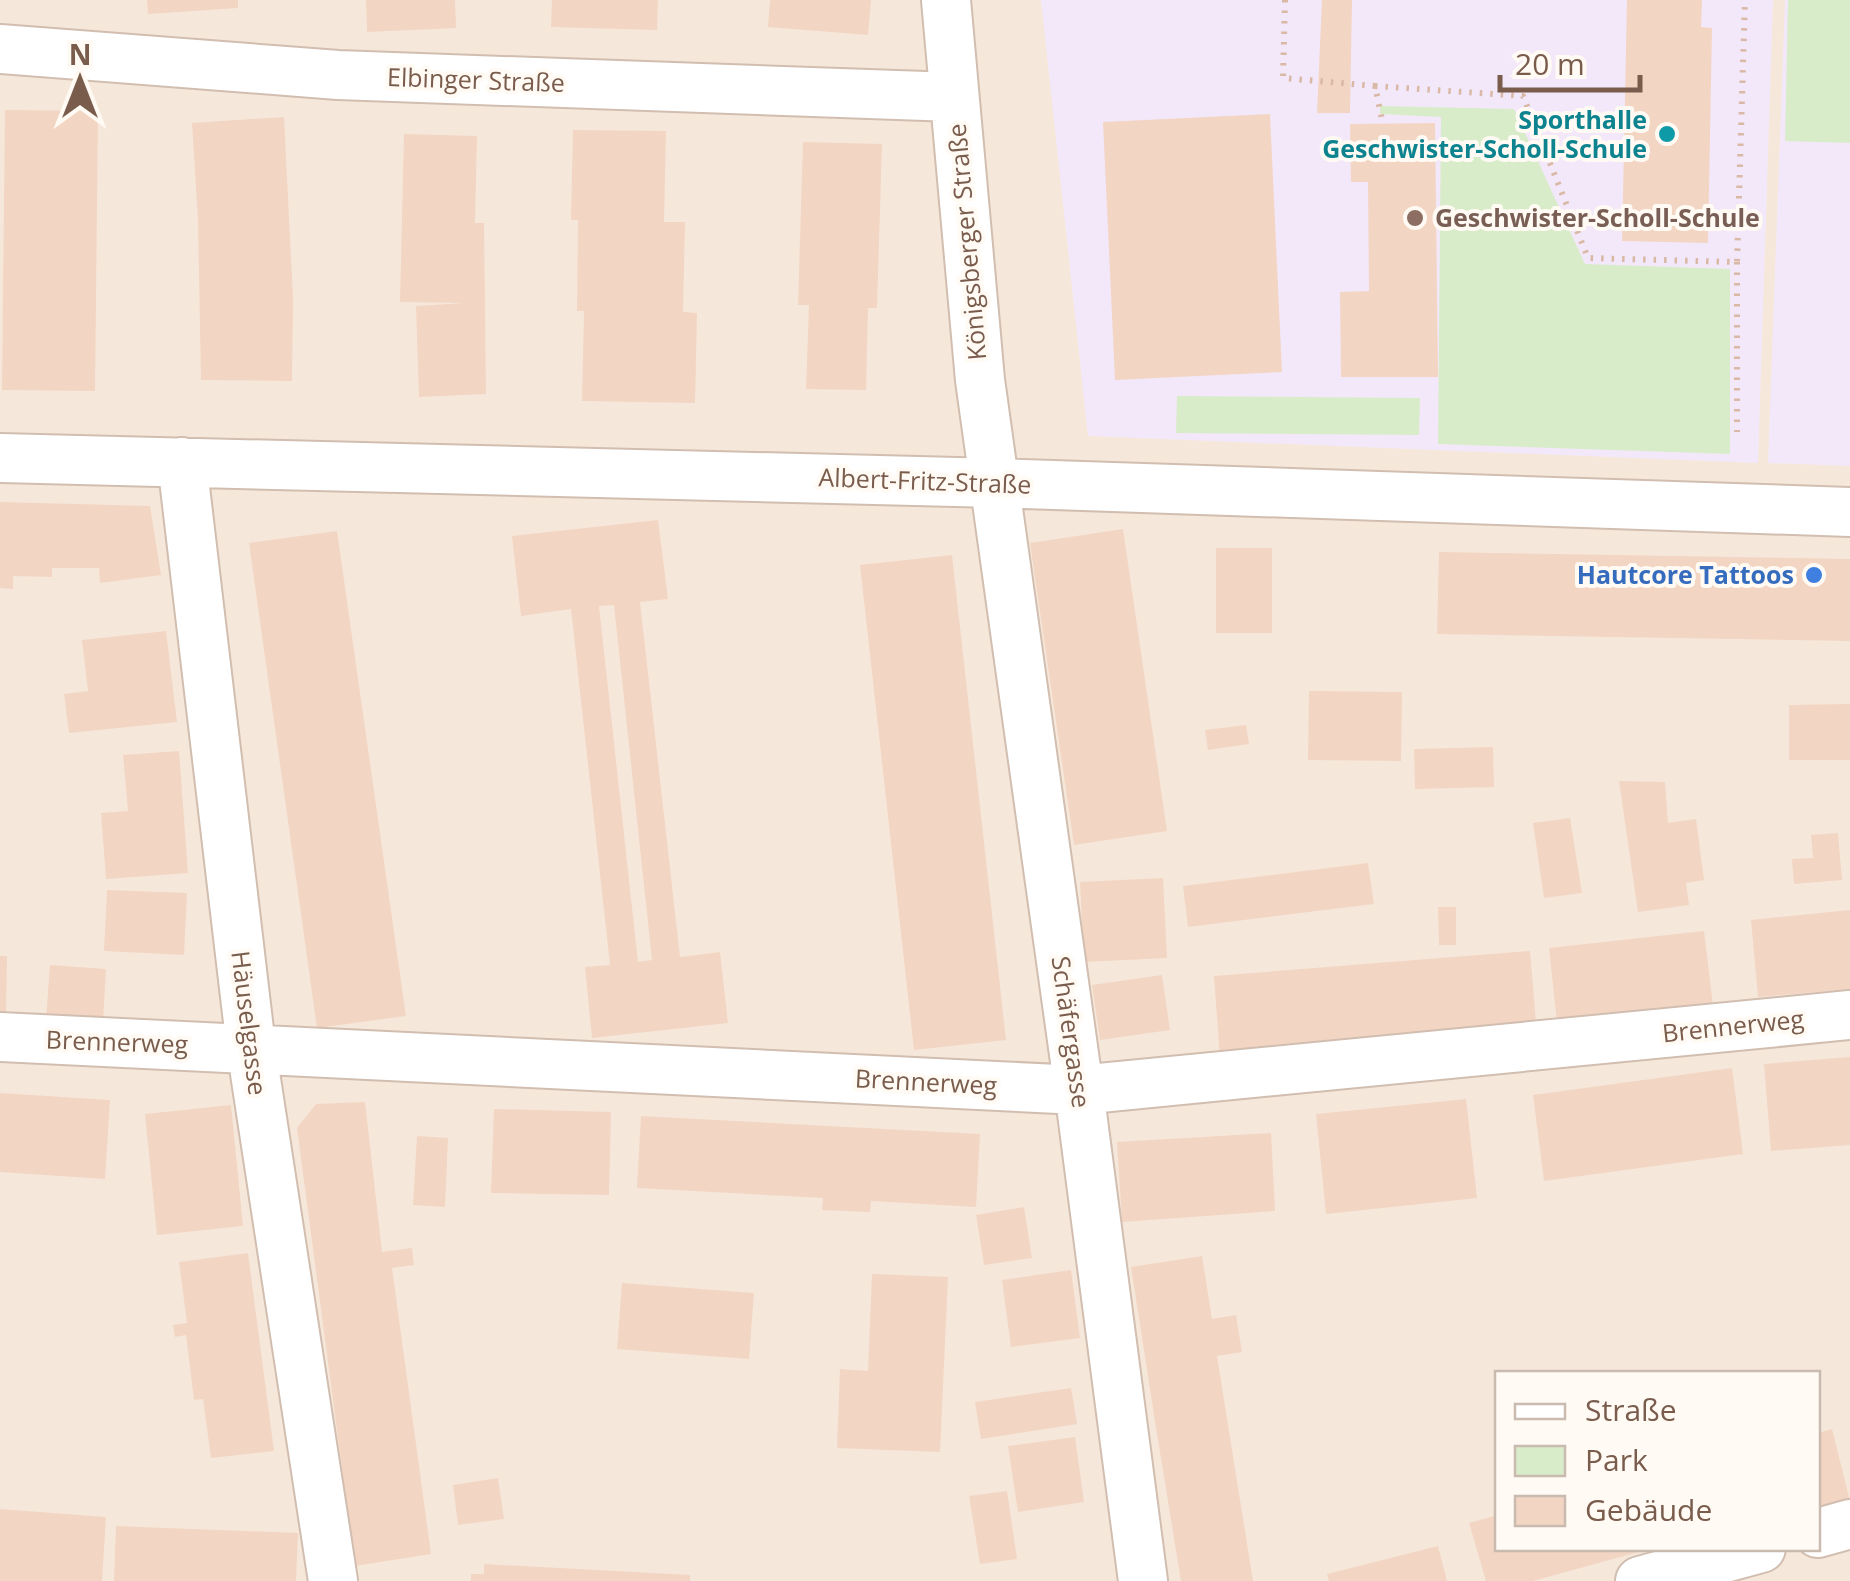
<svg xmlns="http://www.w3.org/2000/svg" width="1850" height="1581" viewBox="0 0 1850 1581" font-family="'Open Sans',sans-serif">
<style>
.residential{fill:#f5e8da;fill-rule:evenodd}
.education{fill:#f3e8fa}
.green{fill:#d8ecc9}
.building{fill:#f3d5c3;fill-rule:evenodd}
.lines{fill:none;stroke-linecap:round;stroke-linejoin:round}
.street-casing{stroke:#d1beb0;stroke-width:52}
.path{stroke:#d9b8a5;stroke-width:6;stroke-dasharray:2.5 8;stroke-linecap:butt}
.street{stroke:#fff;stroke-width:48}
.culture-dot{fill:#0f9aa8;stroke:#fffaf3;stroke-width:4}
.education-dot{fill:#8d6e63;stroke:#fffaf3;stroke-width:4}
.shop-dot{fill:#3f7fe0;stroke:#fffaf3;stroke-width:4}
.labels{text-anchor:middle;stroke-width:8;stroke-linejoin:round;paint-order:stroke}
.street-label{font-size:25px;fill:#7a5c4d;stroke:#fffaf3}
.culture-label{font-size:25px;font-weight:bold;fill:#0d838f;stroke:#fffaf3;text-anchor:end}
.education-label{font-size:25px;font-weight:bold;fill:#785e54;stroke:#fffaf3;text-anchor:start}
.shop-label{font-size:25px;font-weight:bold;fill:#366cbe;stroke:#fffaf3;text-anchor:end}
</style>
<rect width="100%" height="100%" fill="#fdf6ec"/>
<path class="residential" d="M0,0h1850v1581h-1850zM1498,1374h320v174h-320z"/>
<path class="education" d="M1041,0h732l-15,463 -670,-27z
M1785,0h65v466l-82,-3z"/>
<path class="green" d="M1788,0h62v143l-65,-2z
M1380,106l134,3 71,155 145,5v185l-292,-10 3,-327 -61,-3z
M1177,396l243,2 -1,37 -243,-2z"/>
<path class="building" d="M147,0h91v8l-90,6z
M366,0h89l1,28 -89,4z
M552,0h106l-1,30 -106,-3z
M770,0h101l-3,35 -100,-8z
M1322,0h30l-2,113h-33z
M1627,0h75l-1,27 11,1 -4,215 -86,-2z
M5,110l93,1 -3,280 -93,-1z
M1270,114l12,258 -167,8 -12,-258z
M284,117l9,181 -1,83 -91,-1 -3,-160 -6,-97z
M1435,123l3,254h-97l-1,-85 29,-1 -1,-109h-17l-1,-58z
M573,130l93,1 -2,91h21l-2,90 14,1 -2,90 -113,-2 2,-90h-7l1,-91h-7z
M404,134l73,2 -2,87h9l2,171 -67,3 -3,-91 49,-3 -65,-1z
M803,142l79,2 -5,164h-9l-2,82 -60,-1 3,-84h-11z
M0,502l150,4 11,69 -61,8 -1,-15h-47v9l-39,-1v13l-13,-1z
M658,520l10,79 -28,3 40,355 40,-5 8,71 -136,15 -7,-71 25,-2 -39,-356 -50,7 -9,-80zM614,605l38,355 -14,2 -39,-356z
M1123,529l44,302 -93,14 -44,-302z
M337,531l69,485 -89,12 -68,-485z
M1216,548h56v85h-56z
M1439,552l411,7v82l-413,-7z
M952,555l54,485 -92,10 -54,-485z
M166,631l11,91 -108,11 -5,-39 24,-3 -6,-51z
M1309,691l93,1 -1,69 -93,-1z
M1850,704v56h-61v-55z
M1246,725l3,19 -41,6 -3,-20z
M1493,747l1,40 -79,2 -1,-40z
M179,751l9,122 -82,6 -5,-66 27,-2 -5,-56z
M1619,781l46,1 3,41 28,-4 8,61 -18,3 3,22 -51,7z
M1570,818l12,75 -38,5 -11,-75z
M1838,833l4,47 -48,4 -2,-25 21,-1 -2,-23z
M1368,863l6,41 -186,23 -5,-41z
M1163,878l4,80 -83,4 -4,-80z
M107,890l80,3 -3,62 -80,-4z
M1438,907h18v38h-17z
M1850,910v79l-92,8 -7,-77z
M1704,931l9,75 -156,17 -8,-75z
M1530,951l7,83 -317,24 -6,-82z
M0,956h7l-1,60h-6z
M50,965l56,4 -3,54 -57,-4z
M1162,975l8,55 -70,10 -8,-55z
M1850,1057v88l-79,6 -7,-87z
M1732,1068l11,86 -199,27 -11,-86z
M0,1093l110,7 -5,79 -105,-7z
M1466,1099l11,99 -151,16 -10,-100z
M365,1102l17,150 30,-4 2,17 -22,3 39,286 -76,12 -58,-438 19,-24z
M231,1105l12,121 -86,9 -12,-121z
M494,1109l117,3 -2,83 -118,-2z
M641,1116l339,18 -4,73 -105,-6 -1,11 -48,-2 1,-12 -186,-10z
M1271,1133l4,78 -153,11 -5,-80z
M417,1136l31,2 -3,69 -32,-2z
M1024,1207l8,51 -48,7 -8,-50z
M248,1253l26,198 -63,7 -8,-59 -9,1 -8,-65 -11,2 -2,-12 14,-2 -8,-61z
M1202,1256l10,63 24,-4 6,37 -25,4 36,225h-72l-24,-147 -26,-167z
M1071,1270l9,68 -69,9 -9,-67z
M872,1274l76,3 -8,175 -103,-4 3,-79 28,2z
M622,1283l132,10 -5,66 -132,-10z
M1071,1388l6,36 -96,15 -6,-37z
M1832,1429l18,72 -32,9v-77z
M1075,1437l9,65 -66,10 -10,-66z
M498,1478l6,41 -46,6 -5,-40z
M1007,1491l10,68 -37,5 -11,-68z
M0,1509l106,8 -4,64h-102z
M1498,1515v33l148,2 -113,31h-47l-17,-58z
M116,1526l182,7 -2,48h-182z
M1438,1546l9,35h-118l-2,-7z
M484,1564l206,11v6h-219v-7h13z"/>
<g class="lines">
<g class="street-casing">
<path id="street" d="M946,0l34,380 99,710 64,491
M0,49l338,26 616,22
M0,458l996,25 854,29
M182,462l69,585 82,534
M0,1037l1079,53 771,-75
M1818,1533l32,-9
M1640,1581l121,-33"/>
</g>
<path class="path" d="M1285,0l-2,78 92,8 8,38
M1375,86l148,10 65,162 149,4 8,-262
M1737,262v170"/>
<use href="#street" class="street"/>
</g>
<circle class="culture-dot" cx="1667" cy="134" r="10"/>
<circle class="education-dot" cx="1415" cy="218" r="10"/>
<circle class="shop-dot" cx="1814" cy="575" r="10"/>
<g class="labels">
<g class="street-label">
<text transform="translate(476 80) rotate(2)" y="9">Elbinger Straße</text>
<text transform="translate(967 242) rotate(-95)" y="9">Königsberger Straße</text>
<text transform="translate(925 481) rotate(2)" y="9">Albert-Fritz-Straße</text>
<text transform="translate(249 1023) rotate(83)" y="9">Häuselgasse</text>
<text transform="translate(1733 1026) rotate(-6)" y="9">Brennerweg</text>
<text transform="translate(1071 1032) rotate(82)" y="9">Schäfergasse</text>
<text transform="translate(117 1042) rotate(2)" y="9">Brennerweg</text>
<text transform="translate(926 1082) rotate(3)" y="9">Brennerweg</text>
</g>
<g class="culture-label">
<text x="1647" y="129">Sporthalle<tspan x="1647" dy="29">Geschwister-Scholl-Schule</tspan></text>
</g>
<g class="education-label">
<text x="1435" y="227">Geschwister-Scholl-Schule</text>
</g>
<g class="shop-label">
<text x="1794" y="584">Hautcore Tattoos</text>
</g>
</g>
<rect x="1495" y="1371" width="325" height="180" fill="#fffaf3" stroke="#cabbb1" stroke-width="2.5"/>
<rect x="1515" y="1404" width="50" height="15" fill="#ffffff" stroke="#cabbb1" stroke-width="2.5"/>
<text x="1585" y="1421" font-size="30" fill="#7a5c4d">Straße</text>
<rect x="1515" y="1446" width="50" height="30" fill="#d8ecc9" stroke="#cabbb1" stroke-width="2.5"/>
<text x="1585" y="1471" font-size="30" fill="#7a5c4d">Park</text>
<rect x="1515" y="1496" width="50" height="30" fill="#f3d5c3" stroke="#cabbb1" stroke-width="2.5"/>
<text x="1585" y="1521" font-size="30" fill="#7a5c4d">Gebäude</text>
<g transform="translate(80 80)" stroke="#fffaf3" stroke-width="8" paint-order="stroke">
<path d="M0-8L18 38L0 25L-18 38Z" fill="#7a5c4d"/>
<text y="-15" font-size="28" font-weight="bold" text-anchor="middle" fill="#7a5c4d">N</text>
</g>
<path d="M1500 75v15h140v-15" fill="none" stroke="#7a5c4d" stroke-width="5"/>
<text x="1515" y="75" font-size="30" fill="#7a5c4d" stroke="#fffaf3" stroke-width="8" paint-order="stroke">20 m</text>
</svg>
